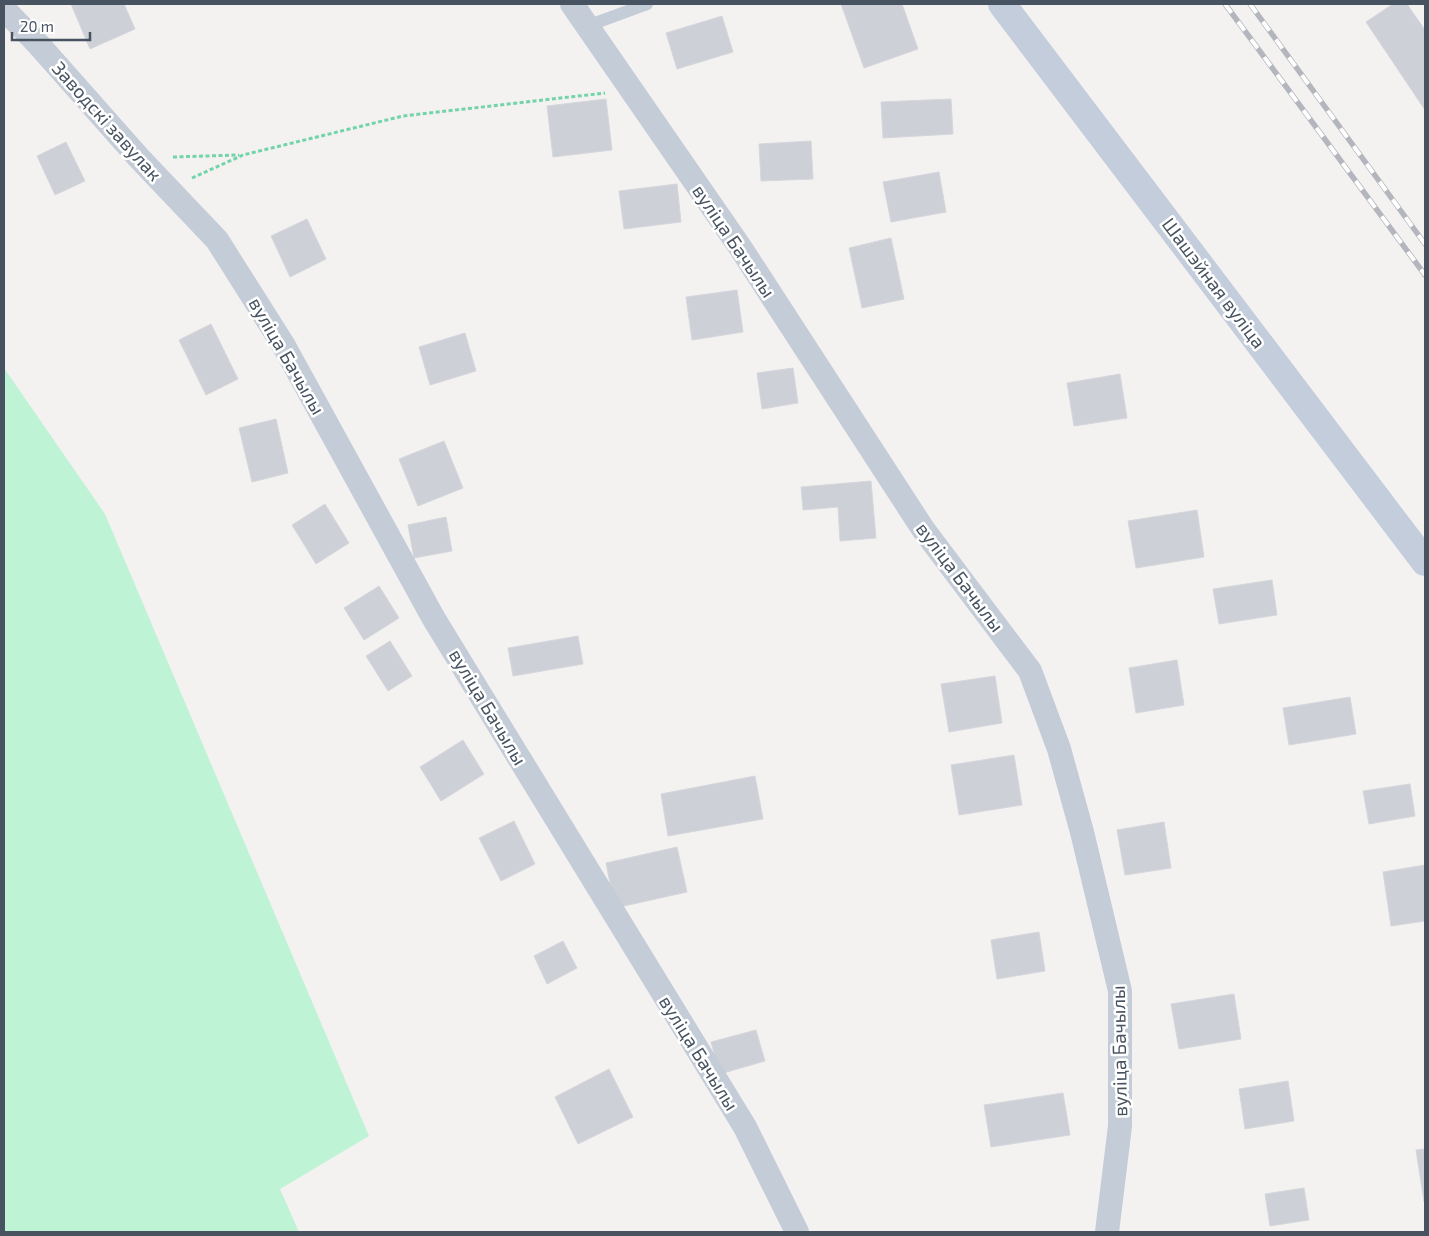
<svg xmlns="http://www.w3.org/2000/svg" width="1429" height="1236" viewBox="0 0 1429 1236" font-family="'Exo 2',sans-serif">
<style>
.green{fill:#bef3d6}
.building{fill:#cdd0d6;stroke:#d5d7dd}
.lines{fill:none;stroke-linecap:round;stroke-linejoin:round}
.path{stroke:#73d4aa;stroke-width:3;stroke-dasharray:4 2.5;stroke-linecap:butt}
.lane{stroke:#c4ccd7;stroke-width:12}
.street{stroke:#c4ccd7;stroke-width:24}
.secondary{stroke:#c3cddb;stroke-width:28}
.rail-casing{stroke:#b3b6bc;stroke-width:5.5}
.rail{stroke:#fff;stroke-width:4;stroke-dasharray:11;stroke-linecap:butt}
.labels{text-anchor:middle;stroke-width:5;stroke-linejoin:round;paint-order:stroke}
.street-label{font-size:19px;fill:#475360;stroke:#fff}
</style>
<rect width="100%" height="100%" fill="#f4f1f1"/>
<path class="green" d="M4,368l101,146 264,622 -89,53 19,43h-295z"/>
<path class="building" d="M71,4h53l11,25 -45,20z
M841,4h61l16,45 -54,19z
M1393,4h14l18,26v80l-59,-88z
M722,16l11,36 -56,17 -11,-36z
M606,99l6,51 -59,7 -6,-51z
M951,99l2,35 -70,4 -2,-36z
M811,141l2,38 -52,2 -2,-37z
M66,142l19,39 -30,14 -18,-39z
M939,172l7,40 -55,10 -8,-40z
M677,184l4,38 -57,7 -5,-38z
M307,219l19,40 -36,18 -19,-41z
M891,238l13,61 -42,9 -13,-60z
M737,290l6,42 -51,8 -6,-43z
M211,324l27,55 -32,16 -27,-55z
M465,333l11,38 -46,14 -11,-38z
M793,368l5,35 -36,6 -5,-36z
M1120,374l7,44 -53,8 -7,-43z
M276,419l12,54 -36,9 -13,-54z
M444,441l19,47 -45,18 -19,-47z
M871,481l5,57 -36,3 -2,-34 -35,3 -2,-23z
M325,504l24,39 -33,21 -24,-39z
M1197,510l7,47 -68,11 -8,-47z
M446,517l6,34 -38,7 -6,-33z
M1272,580l5,35 -58,9 -6,-35z
M379,586l20,32 -35,22 -20,-32z
M578,636l5,28 -70,12 -5,-28z
M390,641l22,35 -24,15 -22,-35z
M1177,660l7,45 -48,8 -7,-45z
M995,676l7,47 -53,9 -8,-48z
M1350,697l6,37 -67,11 -6,-37z
M463,740l21,34 -43,27 -21,-34z
M1014,755l8,50 -63,10 -8,-50z
M755,776l8,43 -95,17 -7,-42z
M1410,784l5,32 -46,8 -6,-33z
M514,821l21,43 -34,17 -22,-43z
M1164,822l7,46 -46,7 -8,-45z
M677,847l10,45 -72,16 -9,-45z
M1425,865v56l-34,5 -8,-54z
M1039,932l6,39 -48,8 -6,-39z
M563,941l14,27 -30,16 -13,-28z
M1234,994l7,45 -62,10 -8,-45z
M756,1030l9,31 -45,13 -9,-32z
M609,1069l24,48 -55,27 -23,-47z
M1288,1081l6,40 -49,8 -6,-40z
M1063,1093l7,42 -79,12 -7,-42z
M1425,1149v53h-1l-8,-52z
M1304,1188l5,32 -39,6 -5,-32z"/>
<g class="lines">
<path class="path" d="M173,157l66,-2
M192,178l51,-23 160,-39 202,-23"/>
<path class="lane" d="M587,26l60,-22"/>
<path class="street" d="M572,4l168,243 183,282 107,142 29,78 23,83 38,159v135l-13,106
M4,9l34,35 101,114 78,82 67,106 150,273 311,508 52,105"/>
<path class="secondary" d="M1002,4l423,558"/>
<g class="rail-casing">
<path id="rail" d="M1225,4l200,271
M1250,4l175,240"/>
</g>
<use href="#rail" class="rail"/>
</g>
<g class="labels">
<g class="street-label">
<text transform="translate(107 121) rotate(48)" y="7">Заводскі завулак</text>
<text transform="translate(734 241) rotate(56)" y="7">вуліца Бачылы</text>
<text transform="translate(1214 283) rotate(53)" y="7">Шашэйная вуліца</text>
<text transform="translate(287 356) rotate(60)" y="7">вуліца Бачылы</text>
<text transform="translate(960 577) rotate(53)" y="7">вуліца Бачылы</text>
<text transform="translate(488 707) rotate(59)" y="7">вуліца Бачылы</text>
<text transform="translate(1119 1051) rotate(-91)" y="7">вуліца Бачылы</text>
<text transform="translate(699 1053) rotate(58)" y="7">вуліца Бачылы</text>
</g>
</g>
<rect width="1429" height="1236" fill="none" stroke="#475360" stroke-width="10"/>
<path d="M12 32v8h78v-8" fill="none" stroke="#475360" stroke-width="2.5"/>
<text x="20" y="32" font-size="15" fill="#475360" stroke="#ffffff" stroke-width="4" paint-order="stroke">20 m</text>
</svg>
